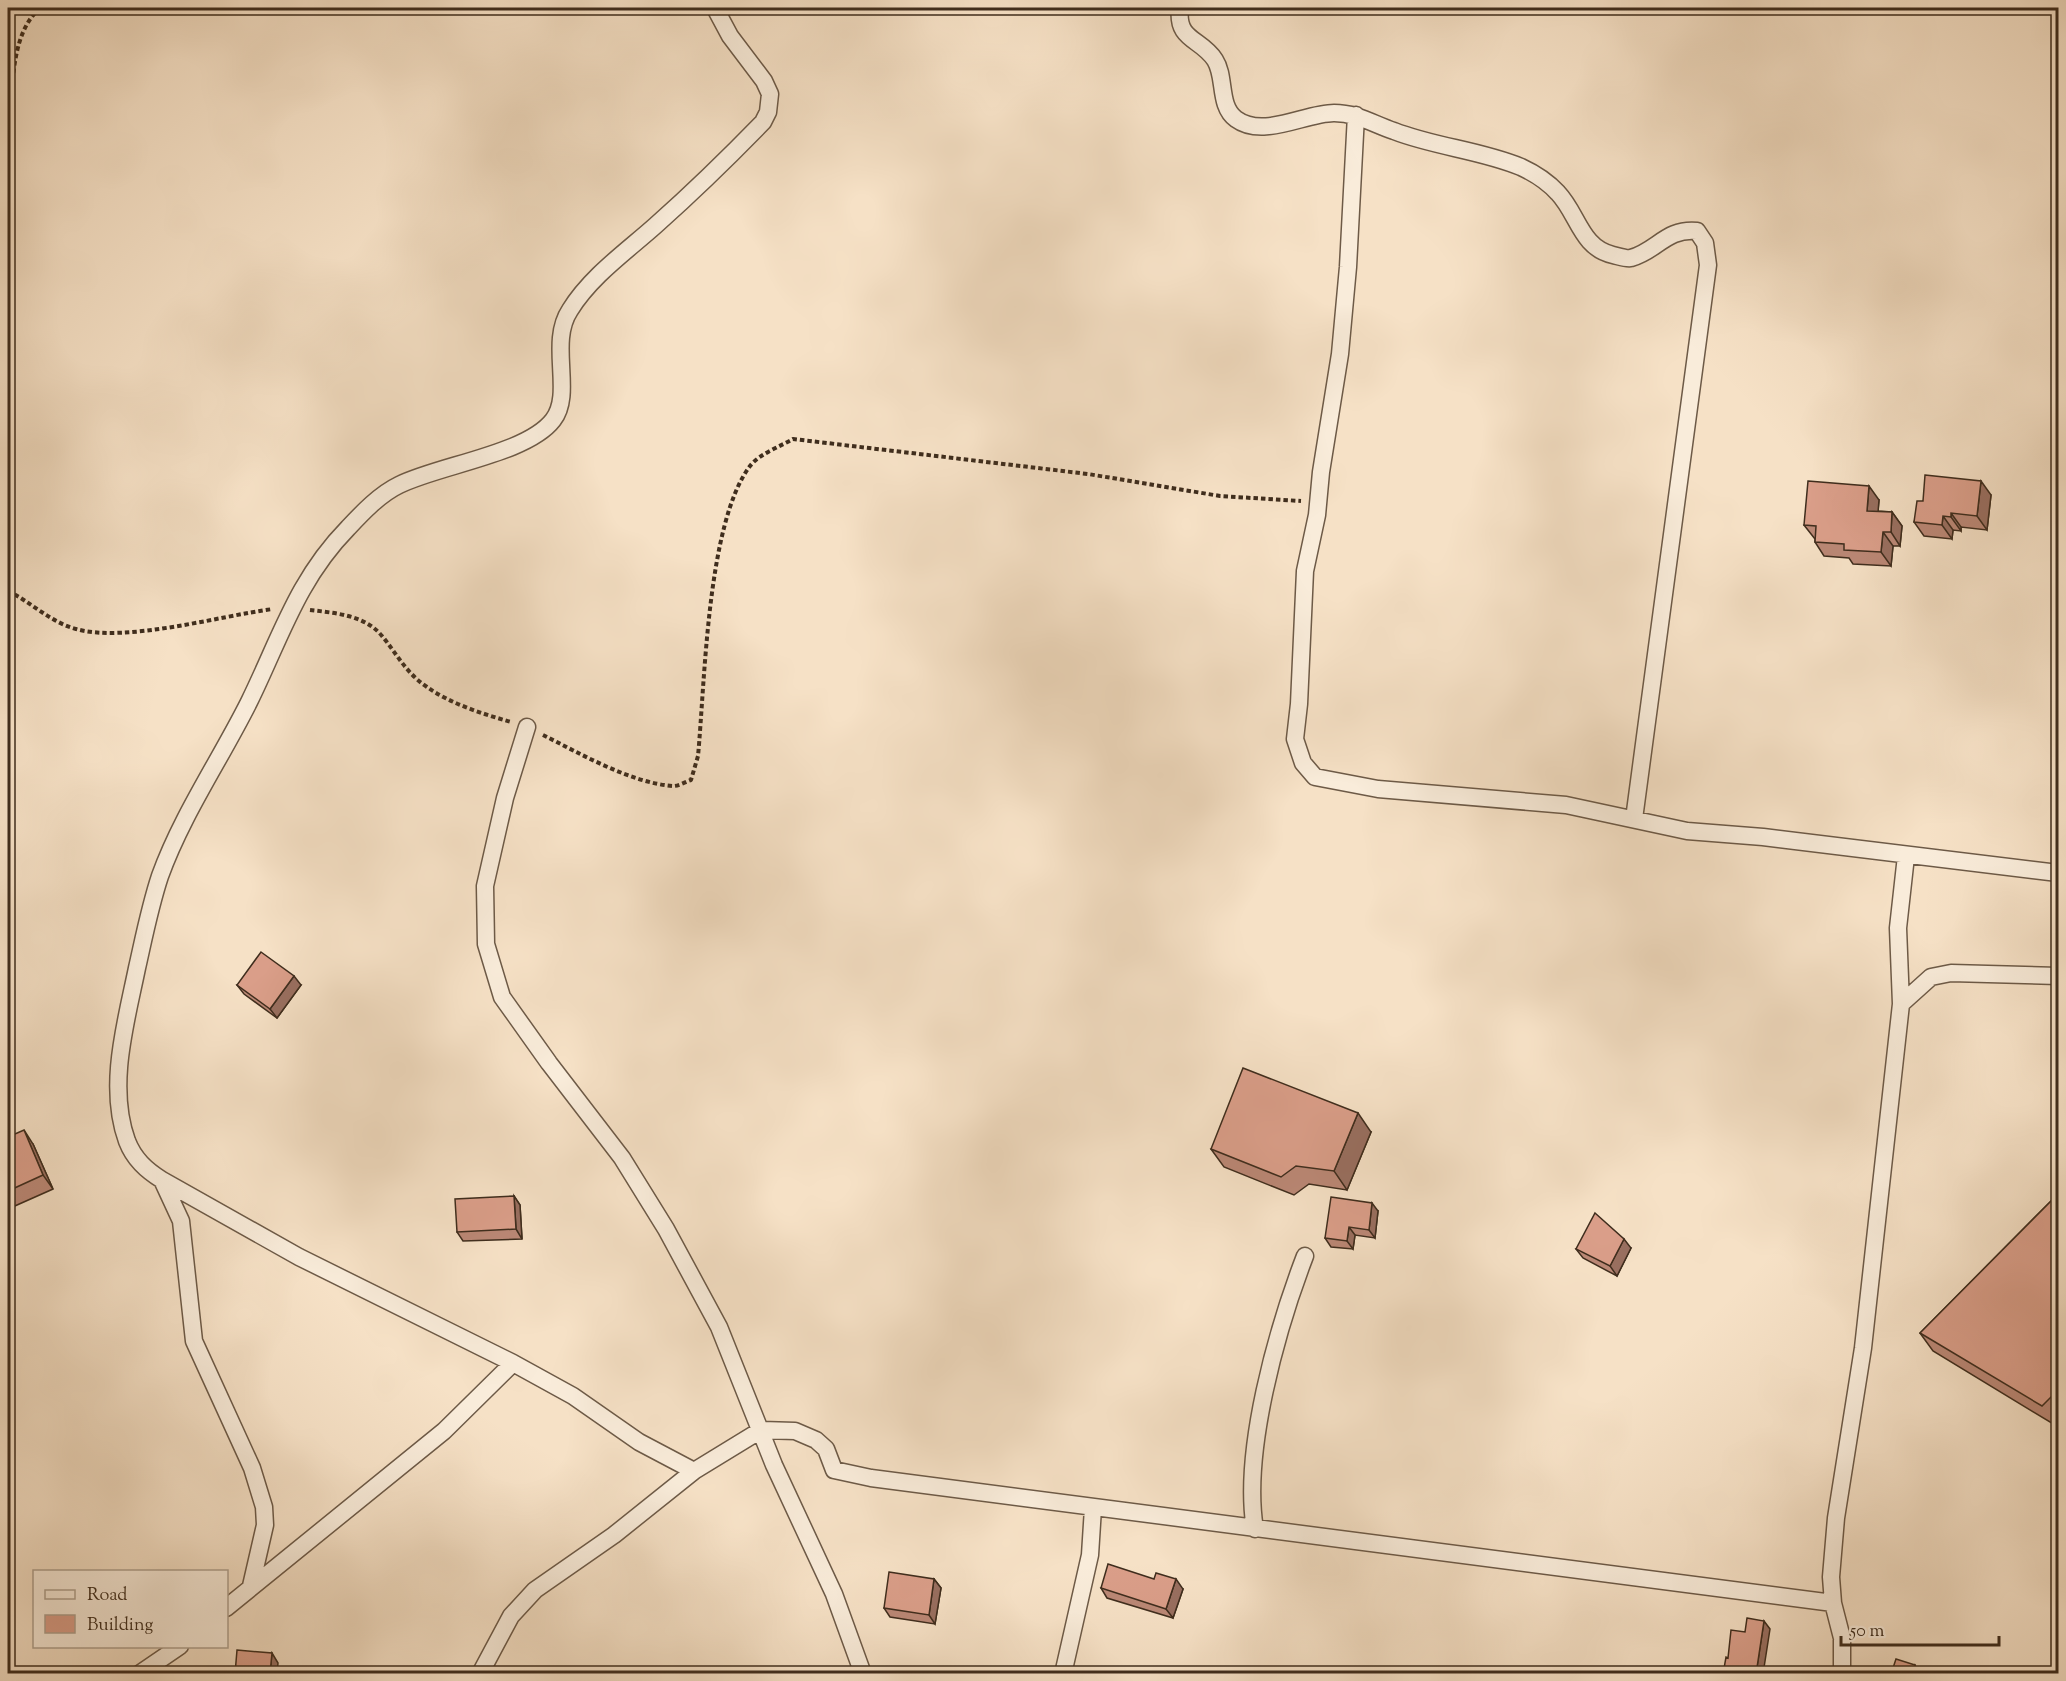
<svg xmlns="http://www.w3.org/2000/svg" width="2066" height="1681" viewBox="0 0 2066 1681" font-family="'Sorts Mill Goudy',serif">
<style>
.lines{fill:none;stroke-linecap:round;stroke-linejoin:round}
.street-casing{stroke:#6d5a47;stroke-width:19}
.path{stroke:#3f2d1d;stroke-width:4;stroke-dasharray:4.5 3;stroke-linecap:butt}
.street{stroke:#f9ecda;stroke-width:16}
.wall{fill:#bb8876;stroke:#3f2d1d;stroke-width:1.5}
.shaded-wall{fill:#996f60;stroke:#3f2d1d;stroke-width:1.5}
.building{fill:#da9e89;stroke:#3f2d1d;stroke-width:1.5}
</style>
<rect width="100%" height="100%" fill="#f6e1c6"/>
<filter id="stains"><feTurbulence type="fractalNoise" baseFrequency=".00333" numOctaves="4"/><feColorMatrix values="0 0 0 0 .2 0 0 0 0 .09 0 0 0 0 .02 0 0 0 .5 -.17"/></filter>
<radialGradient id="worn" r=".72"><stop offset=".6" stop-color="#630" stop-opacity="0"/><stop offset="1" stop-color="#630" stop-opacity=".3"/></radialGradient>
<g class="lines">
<g class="street-casing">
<path id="street" d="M1180,8c-4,33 21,30 35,52 11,17 3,46 21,59 27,20 69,-6 98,-6 23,0 39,11 60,18 41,16 86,19 127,36 13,6 27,15 37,26 20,21 23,55 55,62 5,1 13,4 18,3 26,-7 35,-30 66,-27l8,12 3,22 -74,554
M1356,115l-8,152 -8,87 -19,118 -4,43 -12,56 -6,133 -4,35 8,24 12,14 63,12 188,16 121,26 76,6 295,36
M527,727l-22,71 -20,88 1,58 16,53 47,66 73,95 44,71 53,98 55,138 60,129 29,80
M1901,1004l30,-27 20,-4 107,3
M162,1180l19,41 13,120 58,127 12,39 1,18 -14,61
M694,1471l-55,-29 -66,-46 -60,-33 -214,-106 -137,-77c-16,-10 -28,-21 -35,-39 -20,-55 -1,-119 10,-173 7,-31 13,-62 23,-92 22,-61 60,-116 89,-174 31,-63 48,-122 99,-174 14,-15 32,-34 51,-43 40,-20 128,-31 154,-65 21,-27 -5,-77 17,-110 21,-34 57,-59 86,-85 37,-33 72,-67 107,-103l5,-10 2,-18 -6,-13 -34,-45 -15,-28
M1255,1529c-13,-77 22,-200 50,-273
M226,1608l218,-177 69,-68
M139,1674l41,-28
M480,1674l31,-58 24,-26 79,-55 80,-64 67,-41 34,1 21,9 10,9 8,21 37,8 962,125
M1063,1674l27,-119 3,-47
M1842,1674v-36l-9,-35 -2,-26 5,-59 27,-170 38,-344 -3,-76 8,-72"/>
</g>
<path class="path" d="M8,110c7,-34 4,-77 32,-102
M8,591c23,11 42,31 68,38 50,14 143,-13 197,-20
M310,610c25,3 55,5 72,26 15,18 24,37 45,51 24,17 56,27 84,35
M543,735c38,19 88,48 130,51 6,0 12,-4 18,-6l7,-24c7,-74 9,-233 52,-290 9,-12 31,-20 43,-27l295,35 132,22 81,5"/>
<use href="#street" class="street"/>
</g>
<path class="wall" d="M1991,495l-4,35 -26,-3v4l-8,-1 -1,9 -28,-3 -10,-14 9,-21z
M1879,500l-1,11 14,1 10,14 -2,20h-7l-2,20 -38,-2 -4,-6 -25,-2 -9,-14v-3l-11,-14z
M237,985h64l-24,33 -33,-24z
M1371,1132l-24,58 -38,-6 -15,11 -70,-28 -13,-18z
M8,1137l25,7 20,45 -45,20z
M2058,1194v227l-3,4 -122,-74 -13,-18z
M514,1196l6,9 2,34 -59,2 -6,-9z
M1378,1211l-3,27 -20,-3 -2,14 -22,-2 -6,-9z
M1631,1248l-14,28 -34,-18 -7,-9z
M934,1579l7,9 -6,36 -45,-7 -6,-9z
M1101,1588l82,1 -10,29 -66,-20z"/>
<path class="shaded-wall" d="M1981,481l10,14 -4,35 -10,-14z
M1869,486l10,14 -2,25 -10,-14z
M1892,512l10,14 -2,20 -9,-14z
M1951,513l10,14v4l-10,-14z
M1943,516l10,14 -1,9 -10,-14z
M1883,532l10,14 -2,20 -10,-14z
M294,976l7,9 -24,33 -7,-9z
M1358,1113l13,19 -24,58 -13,-19z
M24,1130l9,14 20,45 -10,-14z
M514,1196l6,9 2,34 -6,-10z
M1372,1203l6,8 -3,27 -6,-8z
M1349,1227l6,8 -2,14 -6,-8z
M1624,1239l7,9 -14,28 -7,-10z
M934,1579l7,9 -6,36 -6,-9z
M1176,1579l7,10 -10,29 -7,-9z
M1764,1621l6,8 -7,45h-7z
M272,1653l6,10 -1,11h-7z
M1915,1665l5,9h-8z"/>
<path class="building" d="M1925,475l56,6 -4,35 -26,-3v4l-8,-1 -1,9 -28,-3 3,-21h6z
M1808,481l61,5 -2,25 25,1 -1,20h-8l-2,20 -37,-2v-6l-29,-2 1,-16 -12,-1z
M261,952l33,24 -24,33 -33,-24z
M1243,1068l115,45 -24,58 -38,-5 -15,11 -70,-28z
M24,1130l19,45 -35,16v-54z
M2058,1194v196l-16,16 -122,-73z
M514,1196l2,33 -59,3 -2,-33z
M1331,1197l41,6 -3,27 -20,-3 -2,14 -22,-3z
M1595,1213l29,26 -14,27 -34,-17z
M1108,1564l46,15 2,-6 20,6 -10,30 -65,-21z
M889,1572l45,7 -5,36 -45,-7z
M1747,1618l17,3 -8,53h-33l3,-17 2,1 3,-28 14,2z
M237,1650l35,3 -2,21h-35z
M1896,1659l19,6 -3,9h-21z
M2031,1669l5,5h-9z"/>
<rect width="2066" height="1681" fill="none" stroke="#f6e1c6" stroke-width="30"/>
<rect x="9" y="9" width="2048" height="1663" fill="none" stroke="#3f2d1d" stroke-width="3"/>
<rect x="15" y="15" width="2036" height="1651" fill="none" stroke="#3f2d1d" stroke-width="1.5"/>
<rect x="33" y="1570" width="195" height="78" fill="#f9ecda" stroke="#afa08e" stroke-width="1.5"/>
<rect x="45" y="1590" width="30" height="9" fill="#f9ecda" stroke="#afa08e" stroke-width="1.5"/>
<text x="87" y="1600" font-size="18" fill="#3f2d1d">Road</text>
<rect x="45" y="1615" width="30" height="18" fill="#da9e89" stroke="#afa08e" stroke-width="1.5"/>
<text x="87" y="1630" font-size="18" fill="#3f2d1d">Building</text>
<path d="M1841 1636v9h158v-9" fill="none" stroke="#3f2d1d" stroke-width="3"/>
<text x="1850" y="1636" font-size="18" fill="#3f2d1d" stroke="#f9ecda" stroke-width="4.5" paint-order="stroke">50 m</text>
<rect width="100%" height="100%" filter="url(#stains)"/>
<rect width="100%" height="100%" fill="url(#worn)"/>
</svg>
